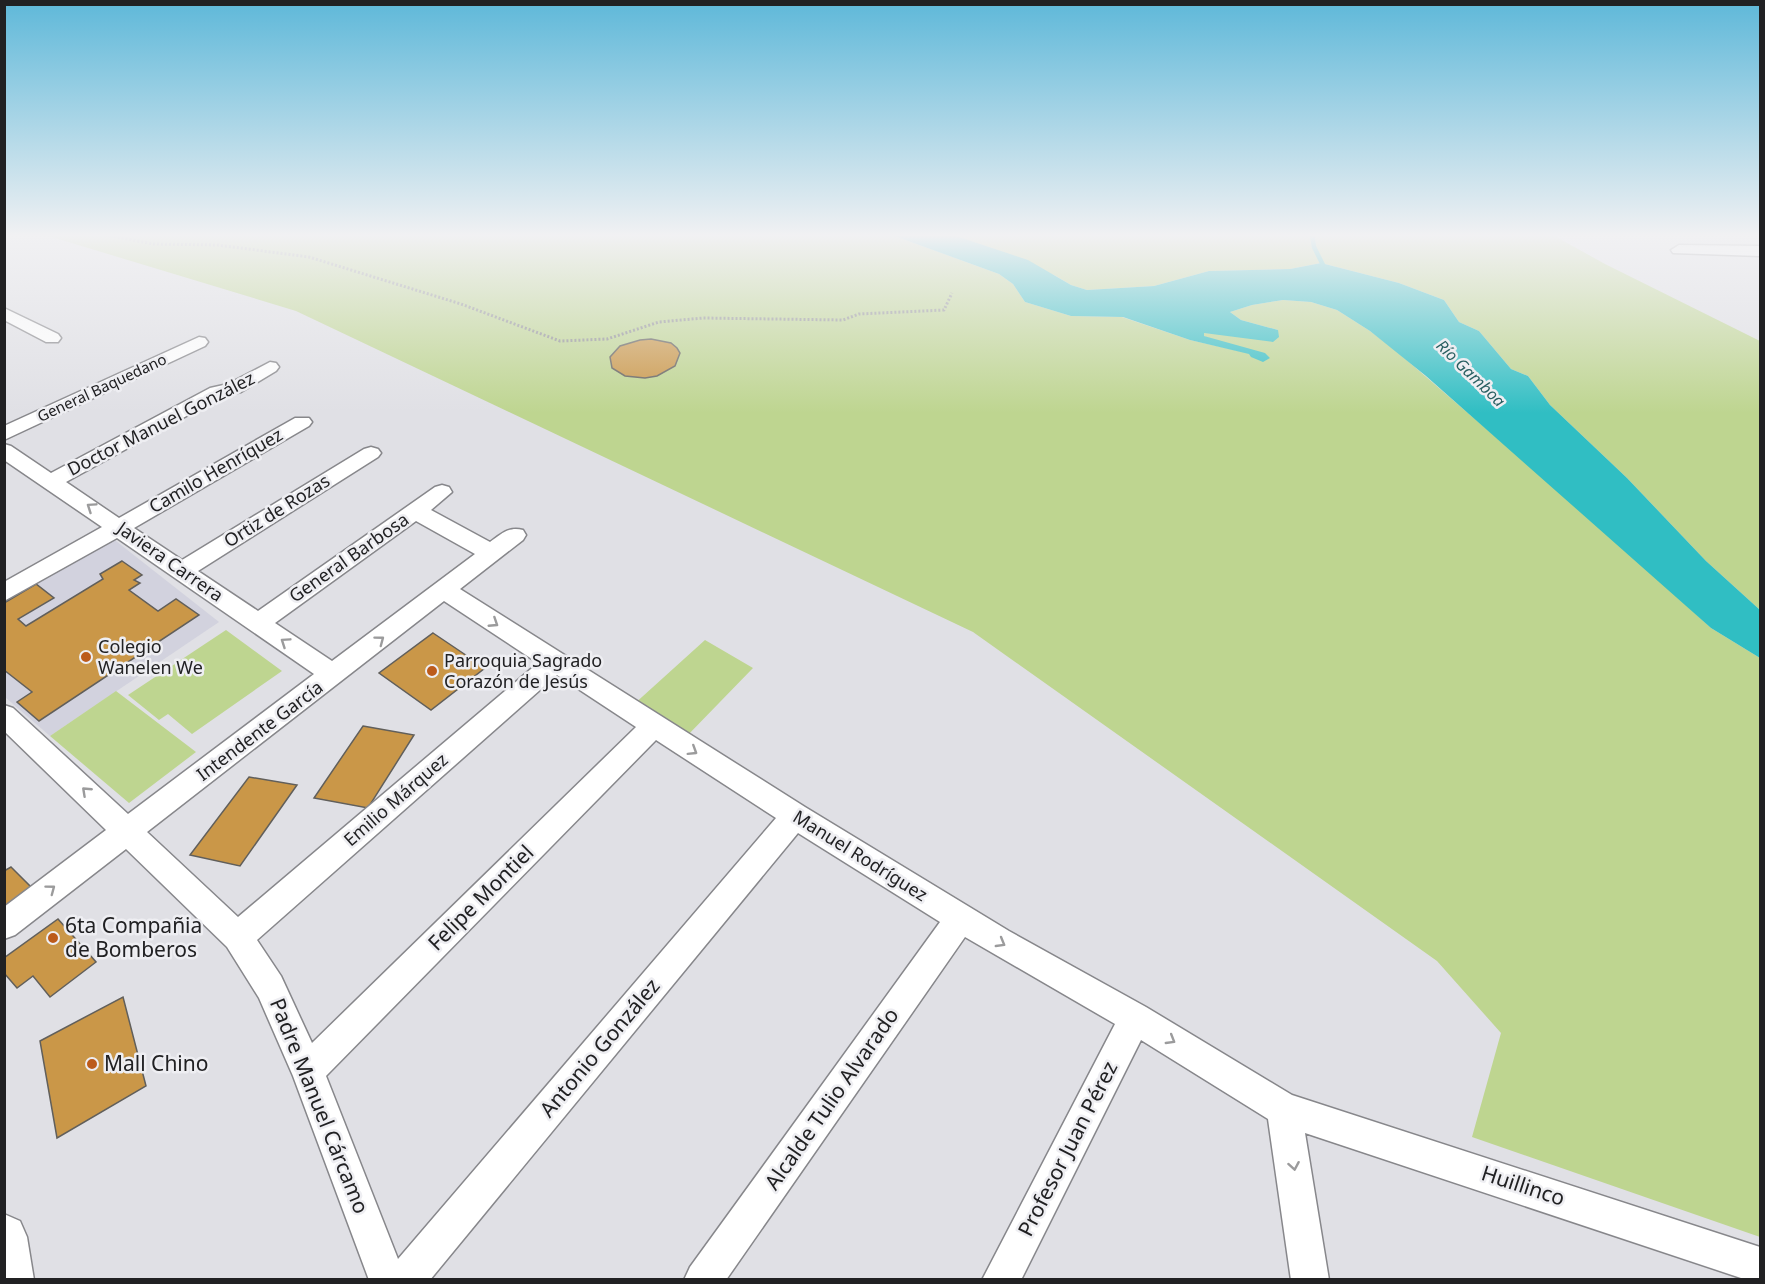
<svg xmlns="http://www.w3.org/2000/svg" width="1765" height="1284" viewBox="0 0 1765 1284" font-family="'Noto Sans',sans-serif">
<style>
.built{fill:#d2d2de}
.green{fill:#bed590}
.water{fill:#30bec3}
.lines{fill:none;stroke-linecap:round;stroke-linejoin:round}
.stream{stroke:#30bec3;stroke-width:4.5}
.building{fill:#ca9748;stroke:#615f5b;stroke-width:1.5}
.minor-casing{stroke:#87878b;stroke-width:3}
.major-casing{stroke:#87878b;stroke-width:3}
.path{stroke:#8e8e92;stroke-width:3;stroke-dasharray:2 2;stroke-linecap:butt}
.minor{fill:#fff;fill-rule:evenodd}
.major{fill:#fff;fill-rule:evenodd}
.oneway{stroke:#9b9b9c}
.poi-dot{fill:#bc5b1b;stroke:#eeeef2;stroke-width:2}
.labels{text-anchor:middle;stroke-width:5;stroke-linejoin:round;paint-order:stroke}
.far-street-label{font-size:15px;fill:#212123;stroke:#eeeef2}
.far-water-label{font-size:16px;font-style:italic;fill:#285f61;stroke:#eeeef2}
.street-label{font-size:18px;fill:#212123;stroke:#eeeef2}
.poi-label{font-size:18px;fill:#212123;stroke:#eeeef2;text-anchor:start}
.near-street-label{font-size:21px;fill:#212123;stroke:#eeeef2}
.near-poi-label{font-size:21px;fill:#212123;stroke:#eeeef2;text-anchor:start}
</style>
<rect width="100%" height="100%" fill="#e0e0e5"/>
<path class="built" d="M107,534l112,88 -169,114 -45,-39 -1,-103z"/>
<path class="green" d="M42,234h847l110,40 14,10 12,18 46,14 51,1 68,23 80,18 -67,-22 1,-3 19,1 55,-4 -37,-10 -11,-8 22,-7 31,-5 28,2 26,8 33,21 25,19 222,192 94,86 49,30v579l-288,-100 29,-104 -64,-72 -464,-329 -677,-321z
M950,234h601l54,30 155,77v269l-54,-49 -79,-83 -77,-73 -22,-29 -17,-7 -32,-38 -20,-9 -15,-22 -45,-17 -78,-20 -31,6 -81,2 -55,15 -67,4 -16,-5 -17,-10z
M226,630l56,41 -90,63 -24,-20 -9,6 -31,-25z
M705,640l48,28 -68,70 -53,-32z
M116,691l80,61 -67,51 -79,-67z"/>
<path class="water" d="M889,234h61l78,26 43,25 16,5 67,-4 55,-15 81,-2 31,-6 78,20 45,17 15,22 20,9 32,38 17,7 22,29 77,73 79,83 54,49v48l-49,-30 -285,-252 -56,-45 -33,-21 -26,-8 -28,-2 -31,5 -22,7 11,8 37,10 1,7 -6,5 -69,-9v3l61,17 5,5 -7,4 -12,-5 -2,-3 -59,-14 -67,-23 -52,-1 -46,-14 -12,-18 -14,-10z"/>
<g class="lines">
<path class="stream" d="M1312,234l2,13 11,22"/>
</g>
<path class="building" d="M651,339l20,4 6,5 3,5 -5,13 -18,10 -12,2 -20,-2 -13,-8 -2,-11 10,-11 20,-6z
M122,561l20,14 -8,5 6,3 -11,7 29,21 18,-12 23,16 -160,106 -22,-19 15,-10 -28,-22v-67l32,-19 18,14 -36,21 8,7 77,-47 -3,-5z
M433,633l52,35 -54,42 -52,-37z
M363,726l51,9 -46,73 -54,-10z
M249,777l48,8 -57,81 -50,-11z
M11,867l23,23 -30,22v-41z
M58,919l38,43 -46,35 -17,-21 -16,12 -13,-15v-15z
M123,997l23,89 -89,52 -17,-97z"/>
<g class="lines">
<g class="minor-casing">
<path id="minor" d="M1679,245l81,1v10l-87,-3 -2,-3z
M4,308l54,26 3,4 -3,4h-12l-42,-22z
M199,337l6,1 3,4 -3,4 -201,94v-14z
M270,362l6,1 3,4 -3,4 -35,21 -18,4 -157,86 53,36 176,-100h14l3,4 -3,4 -175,102 48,32 182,-111 7,-2 7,2 3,4 -3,4 -180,114 60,40 177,-124 7,-2 7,2 3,5 -21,18 59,32c11,-8 19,-16 33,-12l3,5 -3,5 -63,49 345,218 204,124 137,76 146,88 468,152v33h-13l-442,-147 24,147h-38l-23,-161 -127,-79 -120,240h-39l133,-256 -150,-87 -239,343h-42l6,-13 250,-345 -142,-89 -368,447h-61l-76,-204 -34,-78 -32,-51 -101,-98 -111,86 -11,4v-32l102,-77 -102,-99v-26l9,3 115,106 186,-140 -197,-136 -113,63v-19l98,-55 -98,-67v-16l7,2 40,27 159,-85 18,-4zM416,521l59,33 -143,107 -57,-38zM444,601l94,62 -300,254 -91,-85zM557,675l79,52 -324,316 -31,-67 -24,-36zM656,740l120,78 -378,441 -72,-183z"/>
</g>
<g class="major-casing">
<path id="major" d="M4,1214l16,7 7,16 7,43h-30z"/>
</g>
<path class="path" d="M102,234l51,10 65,1 91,12 152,47 99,37 47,-2 52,-17 44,-4 140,2 16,-6 85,-4 8,-17"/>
<use href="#minor" class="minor"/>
<use href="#major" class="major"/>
</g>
<defs><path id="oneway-chevron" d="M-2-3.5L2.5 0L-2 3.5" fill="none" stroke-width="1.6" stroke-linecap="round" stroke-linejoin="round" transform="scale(1.5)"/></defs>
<g class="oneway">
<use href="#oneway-chevron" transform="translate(91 507) rotate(-146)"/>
<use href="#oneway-chevron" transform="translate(494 623) rotate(33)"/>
<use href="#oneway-chevron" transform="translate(380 640) rotate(-37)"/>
<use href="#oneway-chevron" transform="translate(285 642) rotate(-146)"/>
<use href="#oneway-chevron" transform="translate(693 751) rotate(32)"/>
<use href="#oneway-chevron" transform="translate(86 791) rotate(-137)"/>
<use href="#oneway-chevron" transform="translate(51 889) rotate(-37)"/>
<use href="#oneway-chevron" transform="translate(1001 943) rotate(30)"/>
<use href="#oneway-chevron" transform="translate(1171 1040) rotate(31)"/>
<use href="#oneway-chevron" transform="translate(1294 1166) rotate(80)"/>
</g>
<linearGradient id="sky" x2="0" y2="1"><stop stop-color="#5eb8d9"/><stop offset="0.57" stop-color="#f1f1f3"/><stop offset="1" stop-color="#f1f1f3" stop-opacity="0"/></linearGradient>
<rect width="1765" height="413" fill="url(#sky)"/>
<g class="poi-dot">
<circle cx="86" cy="657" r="6"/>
<circle cx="432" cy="671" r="6"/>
<circle cx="53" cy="938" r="6"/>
<circle cx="92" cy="1064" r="6"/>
</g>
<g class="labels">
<g class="far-street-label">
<text transform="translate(102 388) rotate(-25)" y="5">General Baquedano</text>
</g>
<g class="far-water-label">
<text transform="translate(1471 373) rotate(44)" y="6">Río Gamboa</text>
</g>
<g class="street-label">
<text transform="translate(161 424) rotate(-27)" y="6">Doctor Manuel González</text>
<text transform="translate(216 471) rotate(-30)" y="6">Camilo Henríquez</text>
<text transform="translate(277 511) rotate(-32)" y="6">Ortiz de Rozas</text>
<text transform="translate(349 558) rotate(-35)" y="6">General Barbosa</text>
<text transform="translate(170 562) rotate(35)" y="6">Javiera Carrera</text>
<text transform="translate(260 731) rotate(-37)" y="6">Intendente García</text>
<text transform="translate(396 800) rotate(-41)" y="6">Emilio Márquez</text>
<text transform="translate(860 856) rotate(32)" y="6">Manuel Rodríguez</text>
</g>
<g class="poi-label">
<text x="98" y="653">Colegio<tspan x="98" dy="21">Wanelen We</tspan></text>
<text x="444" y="667">Parroquia Sagrado<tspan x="444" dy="21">Corazón de Jesús</tspan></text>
</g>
<g class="near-street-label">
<text transform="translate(481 898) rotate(-45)" y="7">Felipe Montiel</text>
<text transform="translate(600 1048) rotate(-50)" y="7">Antonio González</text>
<text transform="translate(832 1099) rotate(-55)" y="7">Alcalde Tulio Alvarado</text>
<text transform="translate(319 1106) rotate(68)" y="7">Padre Manuel Cárcamo</text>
<text transform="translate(1068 1149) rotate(-63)" y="7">Profesor Juan Pérez</text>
<text transform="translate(1523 1186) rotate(18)" y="7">Huillinco</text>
</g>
<g class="near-poi-label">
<text x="65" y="933">6ta Compañia<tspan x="65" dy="24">de Bomberos</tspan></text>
<text x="104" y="1071">Mall Chino</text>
</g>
</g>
<rect width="1765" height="1284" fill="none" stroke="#212123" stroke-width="12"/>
</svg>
